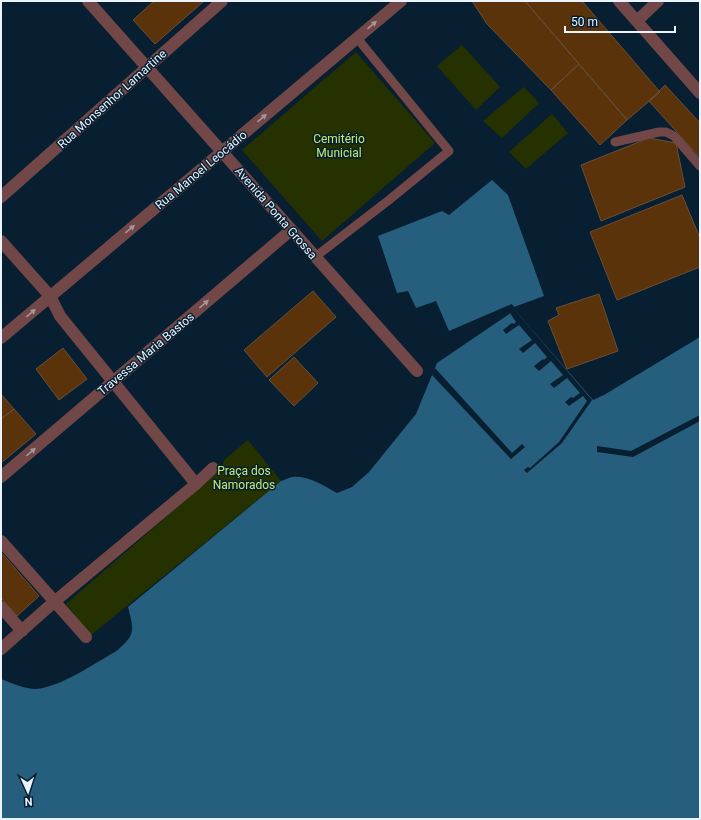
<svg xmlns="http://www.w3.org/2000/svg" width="701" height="820" viewBox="0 0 701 820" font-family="Roboto,sans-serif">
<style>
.green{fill:#253200}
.water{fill:#265e7d}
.pier{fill:#081f31}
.building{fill:#5a330a;stroke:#684f3b}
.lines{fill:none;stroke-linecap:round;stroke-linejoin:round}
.service{stroke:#714747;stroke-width:9}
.pedestrian{stroke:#714747;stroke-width:12}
.minor{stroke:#714747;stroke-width:12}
.oneway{fill:#a79599}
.labels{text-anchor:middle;stroke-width:3;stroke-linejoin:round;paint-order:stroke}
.street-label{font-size:12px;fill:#e9f4fe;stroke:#081f31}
.park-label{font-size:12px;fill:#c5ec6f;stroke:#081f31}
</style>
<rect width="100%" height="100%" fill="#081f31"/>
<path class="green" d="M462,45l38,42 -24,23 -39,-44z
M356,52l79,91 -113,98 -80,-91z
M524,87l15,16 -37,35 -19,-17z
M552,114l16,19 -42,36 -17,-17z
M248,440l33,41 -190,154 -25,-31 153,-133 6,-12z"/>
<path class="water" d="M492,180l16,15 36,101 -30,11 -2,-3 -63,27 -13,-30 -20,7 -8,-17 -11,2 -19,-57 64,-25 7,4z
M515,310l78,90 11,-5 96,-58v482h-699v-140c10,4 24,10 35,10 25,-2 57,-25 79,-37 21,-17 19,-21 13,-45l153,-126c4,-1 8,-4 12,-4 15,-2 31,9 44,16l15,-6 17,-15 47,-58 21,-51z"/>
<path class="pier" d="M515,310l77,90 -30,43 -35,30 -3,-3 4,-3 2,1 29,-26 28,-41 -4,-5 -14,10 -4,-4 6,-5 2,1 7,-5 -13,-15 -13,10 -4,-4 13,-9 -12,-14 -12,10 -5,-5 9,-7 1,1 3,-3 -12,-14 -12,10 -4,-4 13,-9 -13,-15 -13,9 -3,-4 9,-7 2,1 2,-2 -6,-9z
M435,368l77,85 10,-9 3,3 -14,12 -79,-84z
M700,415v6l-67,36 -36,-5v-6l34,5z"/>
<path class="building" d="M154,1h50l-49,43 -22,-24z
M472,1h53l54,63 -28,26 -64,-66z
M525,1h57l78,91 -33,28z
M579,64l48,56 -27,25 -49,-55z
M665,85l35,38v35l-51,-57z
M649,138l27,5 9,44 -84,34 -20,-56z
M682,195l18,43v29l-83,33 -27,-68z
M313,291l23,26 -69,60 -23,-27z
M599,294l19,57 -51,18 -19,-48 11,-6 -3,-7z
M63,348l24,31 -28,21 -23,-31z
M294,357l24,26 -24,23 -25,-26z
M1,394l13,15 -13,10z
M14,409l22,25 -35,29v-44z
M1,552l38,44 -22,20 -16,-18z"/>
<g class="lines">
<path class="service" d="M615,142l44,-10h7l8,4 26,30
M315,257l74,-57 60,-49 -92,-113"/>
<path class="pedestrian" d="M1,649l53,-47"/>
<path class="minor" d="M88,1l329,370
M619,1l81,92
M637,21l21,-20
M1,197l221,-196
M1,241l49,55 10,20 136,168
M1,338l400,-337
M1,477l290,-247
M1,541l85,96
M54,602l142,-118 17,-16
M1,607l21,24"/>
</g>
<defs><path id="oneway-solid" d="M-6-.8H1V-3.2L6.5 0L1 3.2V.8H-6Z"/></defs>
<g class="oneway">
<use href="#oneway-solid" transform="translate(372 25) rotate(-40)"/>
<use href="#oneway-solid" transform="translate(262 118) rotate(-40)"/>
<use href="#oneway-solid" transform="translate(130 229) rotate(-40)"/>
<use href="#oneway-solid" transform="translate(204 304) rotate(-40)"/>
<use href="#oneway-solid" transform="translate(31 313) rotate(-40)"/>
<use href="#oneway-solid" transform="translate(31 452) rotate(-40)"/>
</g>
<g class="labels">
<g class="street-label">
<text transform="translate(112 99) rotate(-42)" y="4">Rua Monsenhor Lamartine</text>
<text transform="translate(201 170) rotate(-40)" y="4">Rua Manoel Leocádio</text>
<text transform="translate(276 213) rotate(49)" y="4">Avenida Ponta Grossa</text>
<text transform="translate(146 354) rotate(-40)" y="4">Travessa Maria Bastos</text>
</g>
<g class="park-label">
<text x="339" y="143">Cemitério<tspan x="339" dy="14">Municial</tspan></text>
<text x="244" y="475">Praça dos<tspan x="244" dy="14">Namorados</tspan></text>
</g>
</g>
<rect width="701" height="820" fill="none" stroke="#e9f4fe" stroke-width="4"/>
<g transform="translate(28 792) rotate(177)" stroke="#081f31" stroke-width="3" paint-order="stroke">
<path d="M0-3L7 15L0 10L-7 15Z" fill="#e9f4fe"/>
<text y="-6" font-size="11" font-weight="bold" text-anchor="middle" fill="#e9f4fe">N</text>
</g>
<path d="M565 26v6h110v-6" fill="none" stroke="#e9f4fe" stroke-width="2"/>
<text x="571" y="26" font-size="12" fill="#e9f4fe" stroke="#081f31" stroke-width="3" paint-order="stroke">50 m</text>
</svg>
